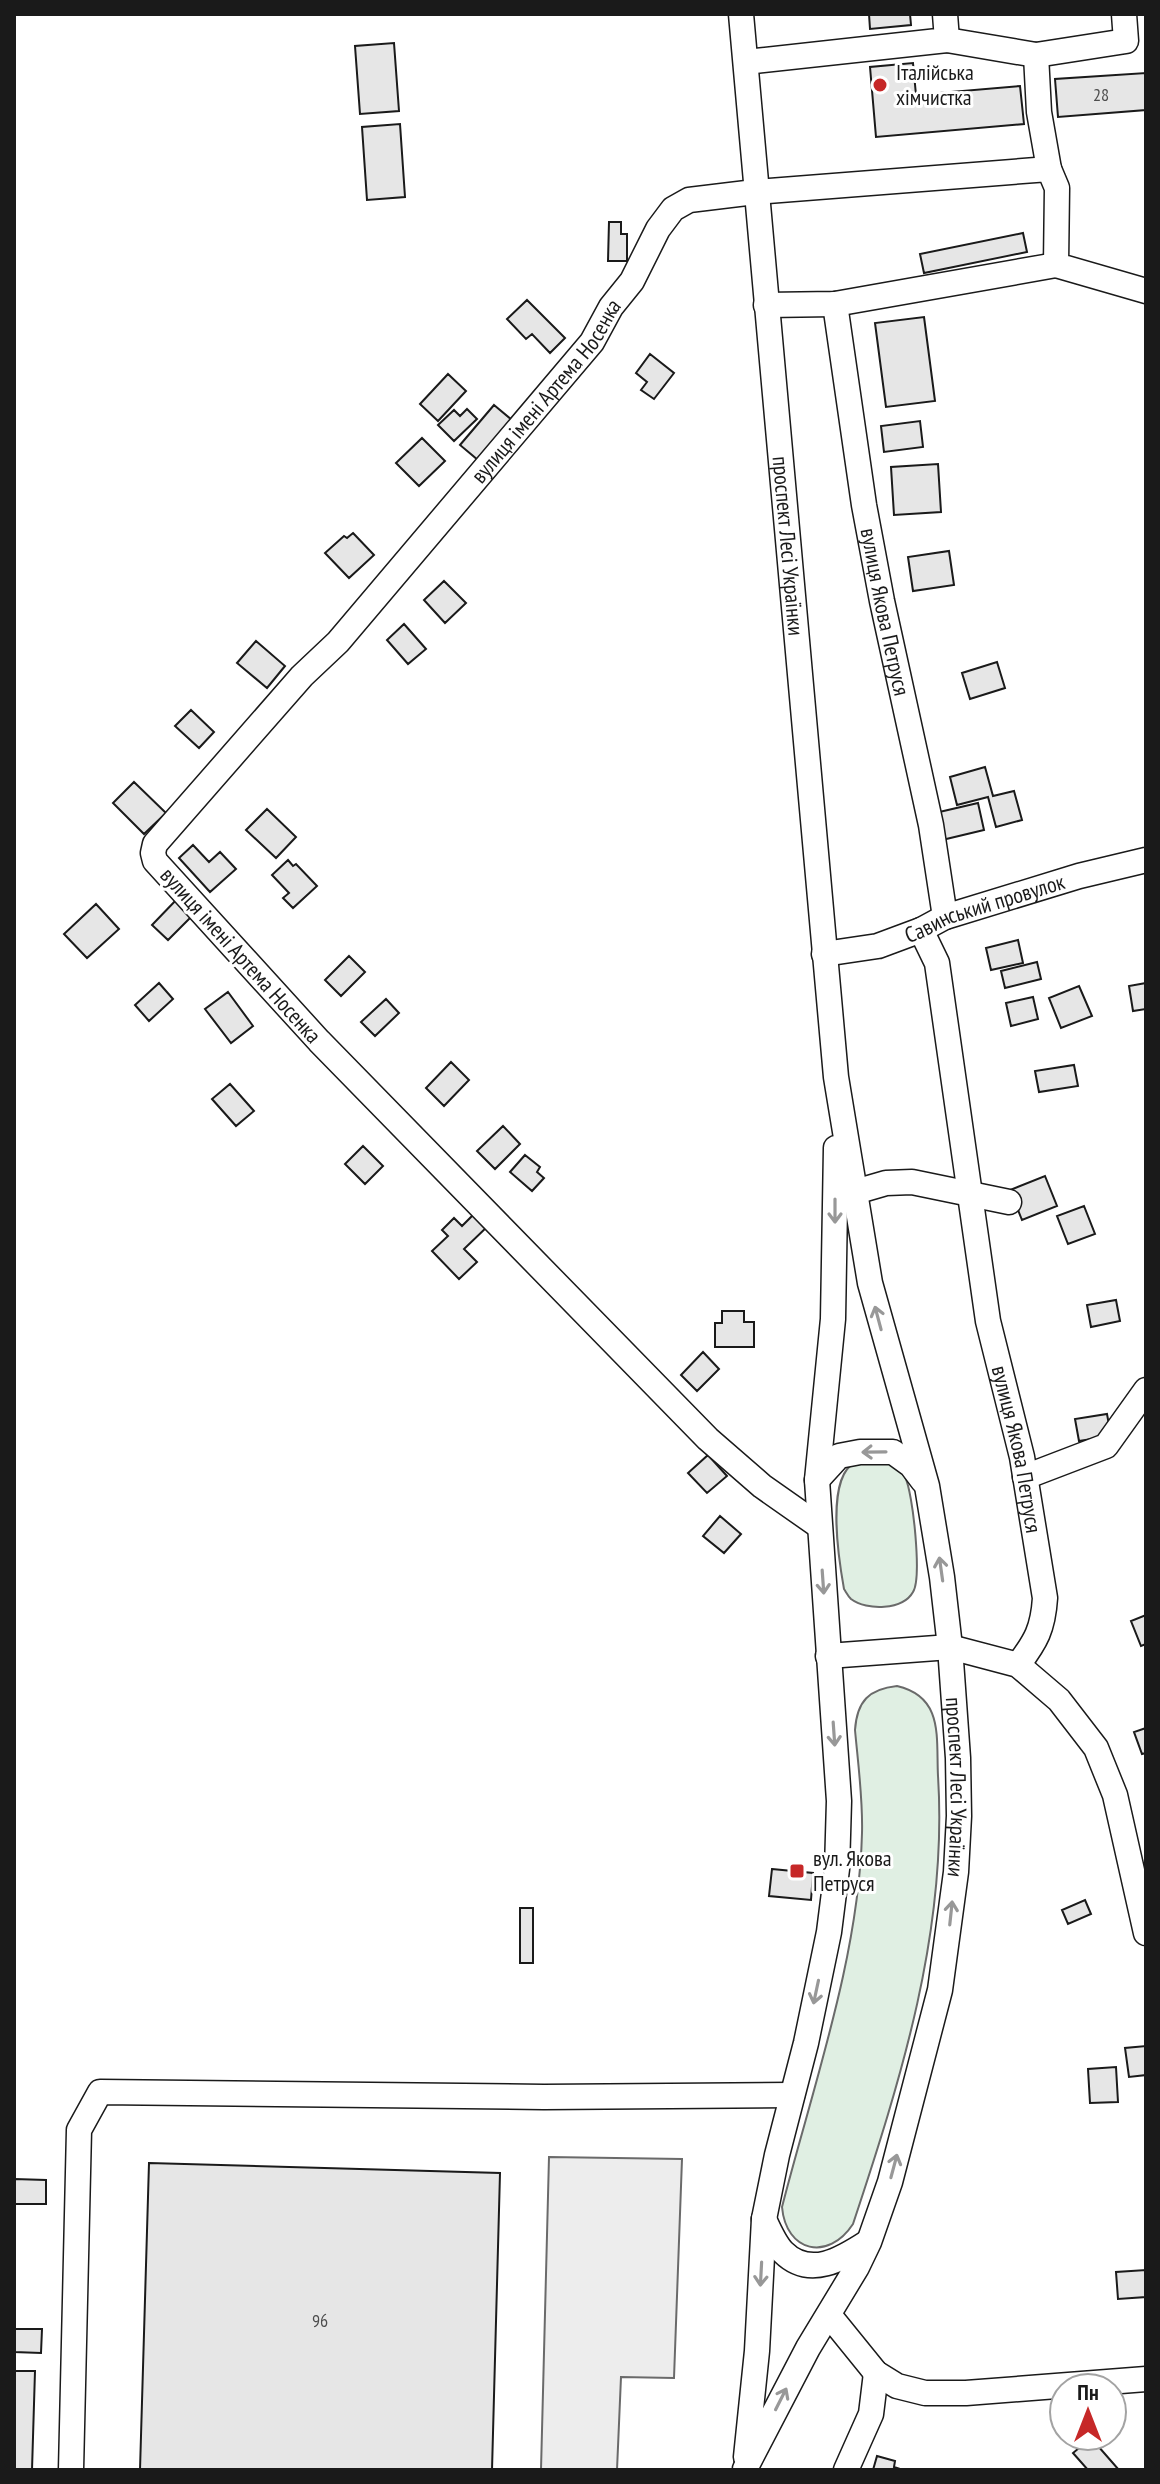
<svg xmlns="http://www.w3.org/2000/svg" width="1160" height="2484" viewBox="0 0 1160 2484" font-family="'PT Sans Narrow',sans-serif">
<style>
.green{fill:#e0efe3;stroke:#6a6a6a;stroke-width:2}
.parking{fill:#ededed;stroke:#6a6a6a;stroke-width:2}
.building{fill:#e6e6e6;stroke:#1a1a1a;stroke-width:2}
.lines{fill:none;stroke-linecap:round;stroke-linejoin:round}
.minor-casing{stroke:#1a1a1a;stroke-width:27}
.minor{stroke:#fff;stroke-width:24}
.oneway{stroke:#989898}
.poi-dot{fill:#c62828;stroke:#fff;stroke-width:3}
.labels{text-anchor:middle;stroke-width:6;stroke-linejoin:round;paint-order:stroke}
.number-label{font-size:18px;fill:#4d4d4d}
.poi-label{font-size:22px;fill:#1a1a1a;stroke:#fff;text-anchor:start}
.street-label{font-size:22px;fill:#1a1a1a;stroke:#fff}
</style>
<rect width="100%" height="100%" fill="#fff"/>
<path class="green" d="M881,1458c8,5 19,10 24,19 8,15 17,101 8,115 -10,18 -46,19 -62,7 -3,-3 -5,-7 -7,-10 -5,-28 -19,-113 12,-127 6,-4 17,-3 25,-4z
M897,1686c47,11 39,51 41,90 10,154 -37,303 -85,448 -25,38 -67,28 -71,-17 31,-121 77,-250 80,-374 1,-34 -4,-70 -7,-103 2,-29 14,-41 42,-44z"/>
<path class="parking" d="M549,2157l133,2 -8,219 -53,-1 -4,93h-76z"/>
<path class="building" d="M869,14h41l1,11 -41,4z
M394,43l5,68 -39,3 -5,-68z
M913,63l3,32 104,-9 4,38 -148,13 -6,-70z
M1146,73v37l-88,7 -3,-38z
M400,124l5,73 -38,3 -5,-73z
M609,222h12v12h6v27h-19z
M1023,233l4,19 -103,21 -4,-19z
M527,300l38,38 -15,15 -18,-19 -6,5 -19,-20z
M924,317l11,84 -49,6 -11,-84z
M650,354l24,19 -20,26 -13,-9 6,-8 -11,-9z
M448,374l18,17 -28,30 -18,-17z
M494,405l18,15 -34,40 -18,-15z
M467,409l10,10 -23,22 -16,-16 16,-15 6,6z
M920,421l3,26 -39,5 -3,-26z
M422,438l23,23 -26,25 -23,-23z
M938,464l3,48 -47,3 -3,-48z
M353,533l21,22 -25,23 -24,-25 19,-17 3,2z
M949,551l5,34 -41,6 -5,-34z
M444,581l22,22 -21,20 -21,-23z
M404,624l22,25 -18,15 -21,-24z
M256,641l29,25 -18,22 -30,-25z
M997,662l8,26 -35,11 -8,-26z
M191,710l23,22 -15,16 -24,-22z
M985,767l8,29 21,-5 8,29 -26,7 -8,-30 -31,8 -7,-28z
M134,782l32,31 -22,21 -31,-31z
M978,803l6,27 -42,10 -7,-27z
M267,809l29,28 -20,21 -30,-28z
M193,845l16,17 11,-10 16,17 -26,23 -31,-34z
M288,860l5,6 3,-2 21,22 -24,22 -10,-10 6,-5 -17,-18z
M179,897l16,16 -27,27 -16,-15z
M96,904l23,25 -32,29 -23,-24z
M1018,940l5,23 -32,7 -5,-22z
M349,956l16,16 -24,24 -16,-16z
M1037,962l4,17 -36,9 -4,-17z
M159,983l14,16 -24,22 -14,-16z
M1146,983v26l-13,2 -4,-25z
M1079,986l13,30 -31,12 -12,-30z
M228,992l25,34 -22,17 -26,-34z
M1033,997l5,22 -27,7 -5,-23z
M386,999l13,14 -24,23 -14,-14z
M451,1062l18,18 -25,26 -18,-18z
M1074,1065l4,21 -39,6 -4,-21z
M230,1084l24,27 -18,15 -24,-27z
M503,1126l17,18 -25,25 -18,-18z
M363,1146l20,20 -18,18 -20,-20z
M525,1155l15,12 -3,5 7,6 -12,13 -22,-19z
M1045,1176l12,30 -35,14 -12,-30z
M1084,1206l11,28 -27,10 -11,-28z
M476,1212l13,13 -25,24 13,13 -18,17 -27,-28 16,-15 -6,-6 12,-12 8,8z
M1116,1300l4,21 -29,6 -4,-22z
M722,1311h22v11h10v25h-39v-24h7z
M703,1352l16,17 -22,22 -16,-16z
M1107,1414l4,22 -32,5 -4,-22z
M708,1455l19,21 -20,17 -19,-20z
M720,1516l21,18 -17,19 -21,-17z
M1146,1615v29l-5,2 -10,-25z
M1146,1728v25l-4,1 -8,-22z
M772,1869l41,4 -2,27 -42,-4z
M1085,1900l6,14 -23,10 -6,-14z
M520,1908h13v55h-13z
M1146,2046v29l-17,2 -4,-29z
M1116,2067l2,35 -28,1 -2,-34z
M149,2163l351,10 -8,297h-352z
M14,2179l32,1v24h-32z
M1146,2270v27l-28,2 -2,-27z
M14,2329h28l-1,24 -27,-1z
M14,2371h21l-3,99h-18z
M1091,2438l28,32h-31l-15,-17z
M877,2456l18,5 -1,6 9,3h-30z"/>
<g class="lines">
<g class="minor-casing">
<g id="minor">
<path id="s1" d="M741,14l95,1063 34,206 57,203 15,91 8,70 8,111 1,58 -3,56 -16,118 -50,192 -21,60 -12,25 -49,81 -63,121"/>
<path d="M947,40l89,15 90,-14 -2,-27"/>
<path d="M1036,55l3,57 10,57"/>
<path d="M746,62l201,-22 -2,-26"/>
<path id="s2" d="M835,304l29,201 18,96 49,224 14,92"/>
<path d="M766,305l69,-1 221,-39"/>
<path id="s3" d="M921,930l16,33 51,358 34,136 23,141c-2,31 -9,43 -27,67"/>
<path id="s4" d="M824,954l54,-8 43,-16 24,-13 134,-41 67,-16"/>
<path d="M855,1192l31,-9 26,-1 97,20"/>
<path d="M1025,1477l81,-31 40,-56"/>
<path d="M817,1480l22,-24 21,-4h33l18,13 12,16"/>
<path id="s5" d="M819,1526l-57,-40 -54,-47 -389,-398 -164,-180 -2,-8 2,-9 147,-168 36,-34 254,-300 19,-35 21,-26 26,-52 15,-20 16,-9 66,-8 294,-23 8,19 -1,77 90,26"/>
<path d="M828,1656l122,-9 68,18 41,35 37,48 19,47 31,138"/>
<path d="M764,2219c5,11 11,25 19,33 27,27 59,7 85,-10"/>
<path d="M829,2315l47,58 21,13 28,7h41l180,-14"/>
<path d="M746,2457l11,-106 7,-132 13,-64 29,-112 23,-111 8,-63 2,-68 -22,-321 16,-161 3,-171"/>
<path d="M71,2470l8,-340 21,-38 444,5 248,-2"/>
<path d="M846,2470l25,-56 5,-41"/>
</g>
</g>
<use href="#minor" class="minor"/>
</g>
<defs><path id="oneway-shaft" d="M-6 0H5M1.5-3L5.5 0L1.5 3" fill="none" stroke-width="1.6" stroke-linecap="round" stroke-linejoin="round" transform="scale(2)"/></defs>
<g class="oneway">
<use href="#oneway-shaft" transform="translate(835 1211) rotate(90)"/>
<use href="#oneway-shaft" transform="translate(878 1318) rotate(-105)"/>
<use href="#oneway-shaft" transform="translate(874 1452) rotate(179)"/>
<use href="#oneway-shaft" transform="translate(941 1569) rotate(-98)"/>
<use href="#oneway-shaft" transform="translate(823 1582) rotate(86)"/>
<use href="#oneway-shaft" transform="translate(834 1734) rotate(86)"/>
<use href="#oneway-shaft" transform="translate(951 1913) rotate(-84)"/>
<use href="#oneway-shaft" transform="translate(816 1992) rotate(102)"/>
<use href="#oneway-shaft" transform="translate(894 2166) rotate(-75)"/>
<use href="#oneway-shaft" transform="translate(761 2274) rotate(93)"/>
<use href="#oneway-shaft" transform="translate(781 2399) rotate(-63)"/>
</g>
<g class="poi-dot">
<circle cx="880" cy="85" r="8"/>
<rect x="789" y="1863" width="16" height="16" rx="4"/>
</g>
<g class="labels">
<g class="number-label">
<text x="1101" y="101">28</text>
<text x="320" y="2327">96</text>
</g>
<g class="poi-label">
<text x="896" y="80">Італійська<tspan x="896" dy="25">хімчистка</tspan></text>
<text x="813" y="1866">вул. Якова<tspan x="813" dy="25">Петруся</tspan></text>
</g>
<g class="street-label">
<text dy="8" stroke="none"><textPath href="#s5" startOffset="1558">вулиця імені Артема Носенка</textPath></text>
<text dy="8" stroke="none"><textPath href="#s1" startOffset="534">проспект Лесі Українки</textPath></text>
<text dy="8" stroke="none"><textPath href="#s2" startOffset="312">вулиця Якова Петруся</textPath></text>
<text dy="8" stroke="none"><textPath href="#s4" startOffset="168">Савинський провулок</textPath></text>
<text transform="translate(241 955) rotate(48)" y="8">вулиця імені Артема Носенка</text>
<text dy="8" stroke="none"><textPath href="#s3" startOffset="530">вулиця Якова Петруся</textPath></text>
<text dy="8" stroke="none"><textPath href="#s1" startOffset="1790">проспект Лесі Українки</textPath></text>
</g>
</g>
<rect width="1160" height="2484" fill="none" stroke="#1a1a1a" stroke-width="32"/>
<g transform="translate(1088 2412)"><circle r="38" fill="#ffffff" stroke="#a3a3a3" stroke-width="2"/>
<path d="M0-6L14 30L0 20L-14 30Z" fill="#c62828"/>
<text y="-12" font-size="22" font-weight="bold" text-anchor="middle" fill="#1a1a1a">Пн</text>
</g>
</svg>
